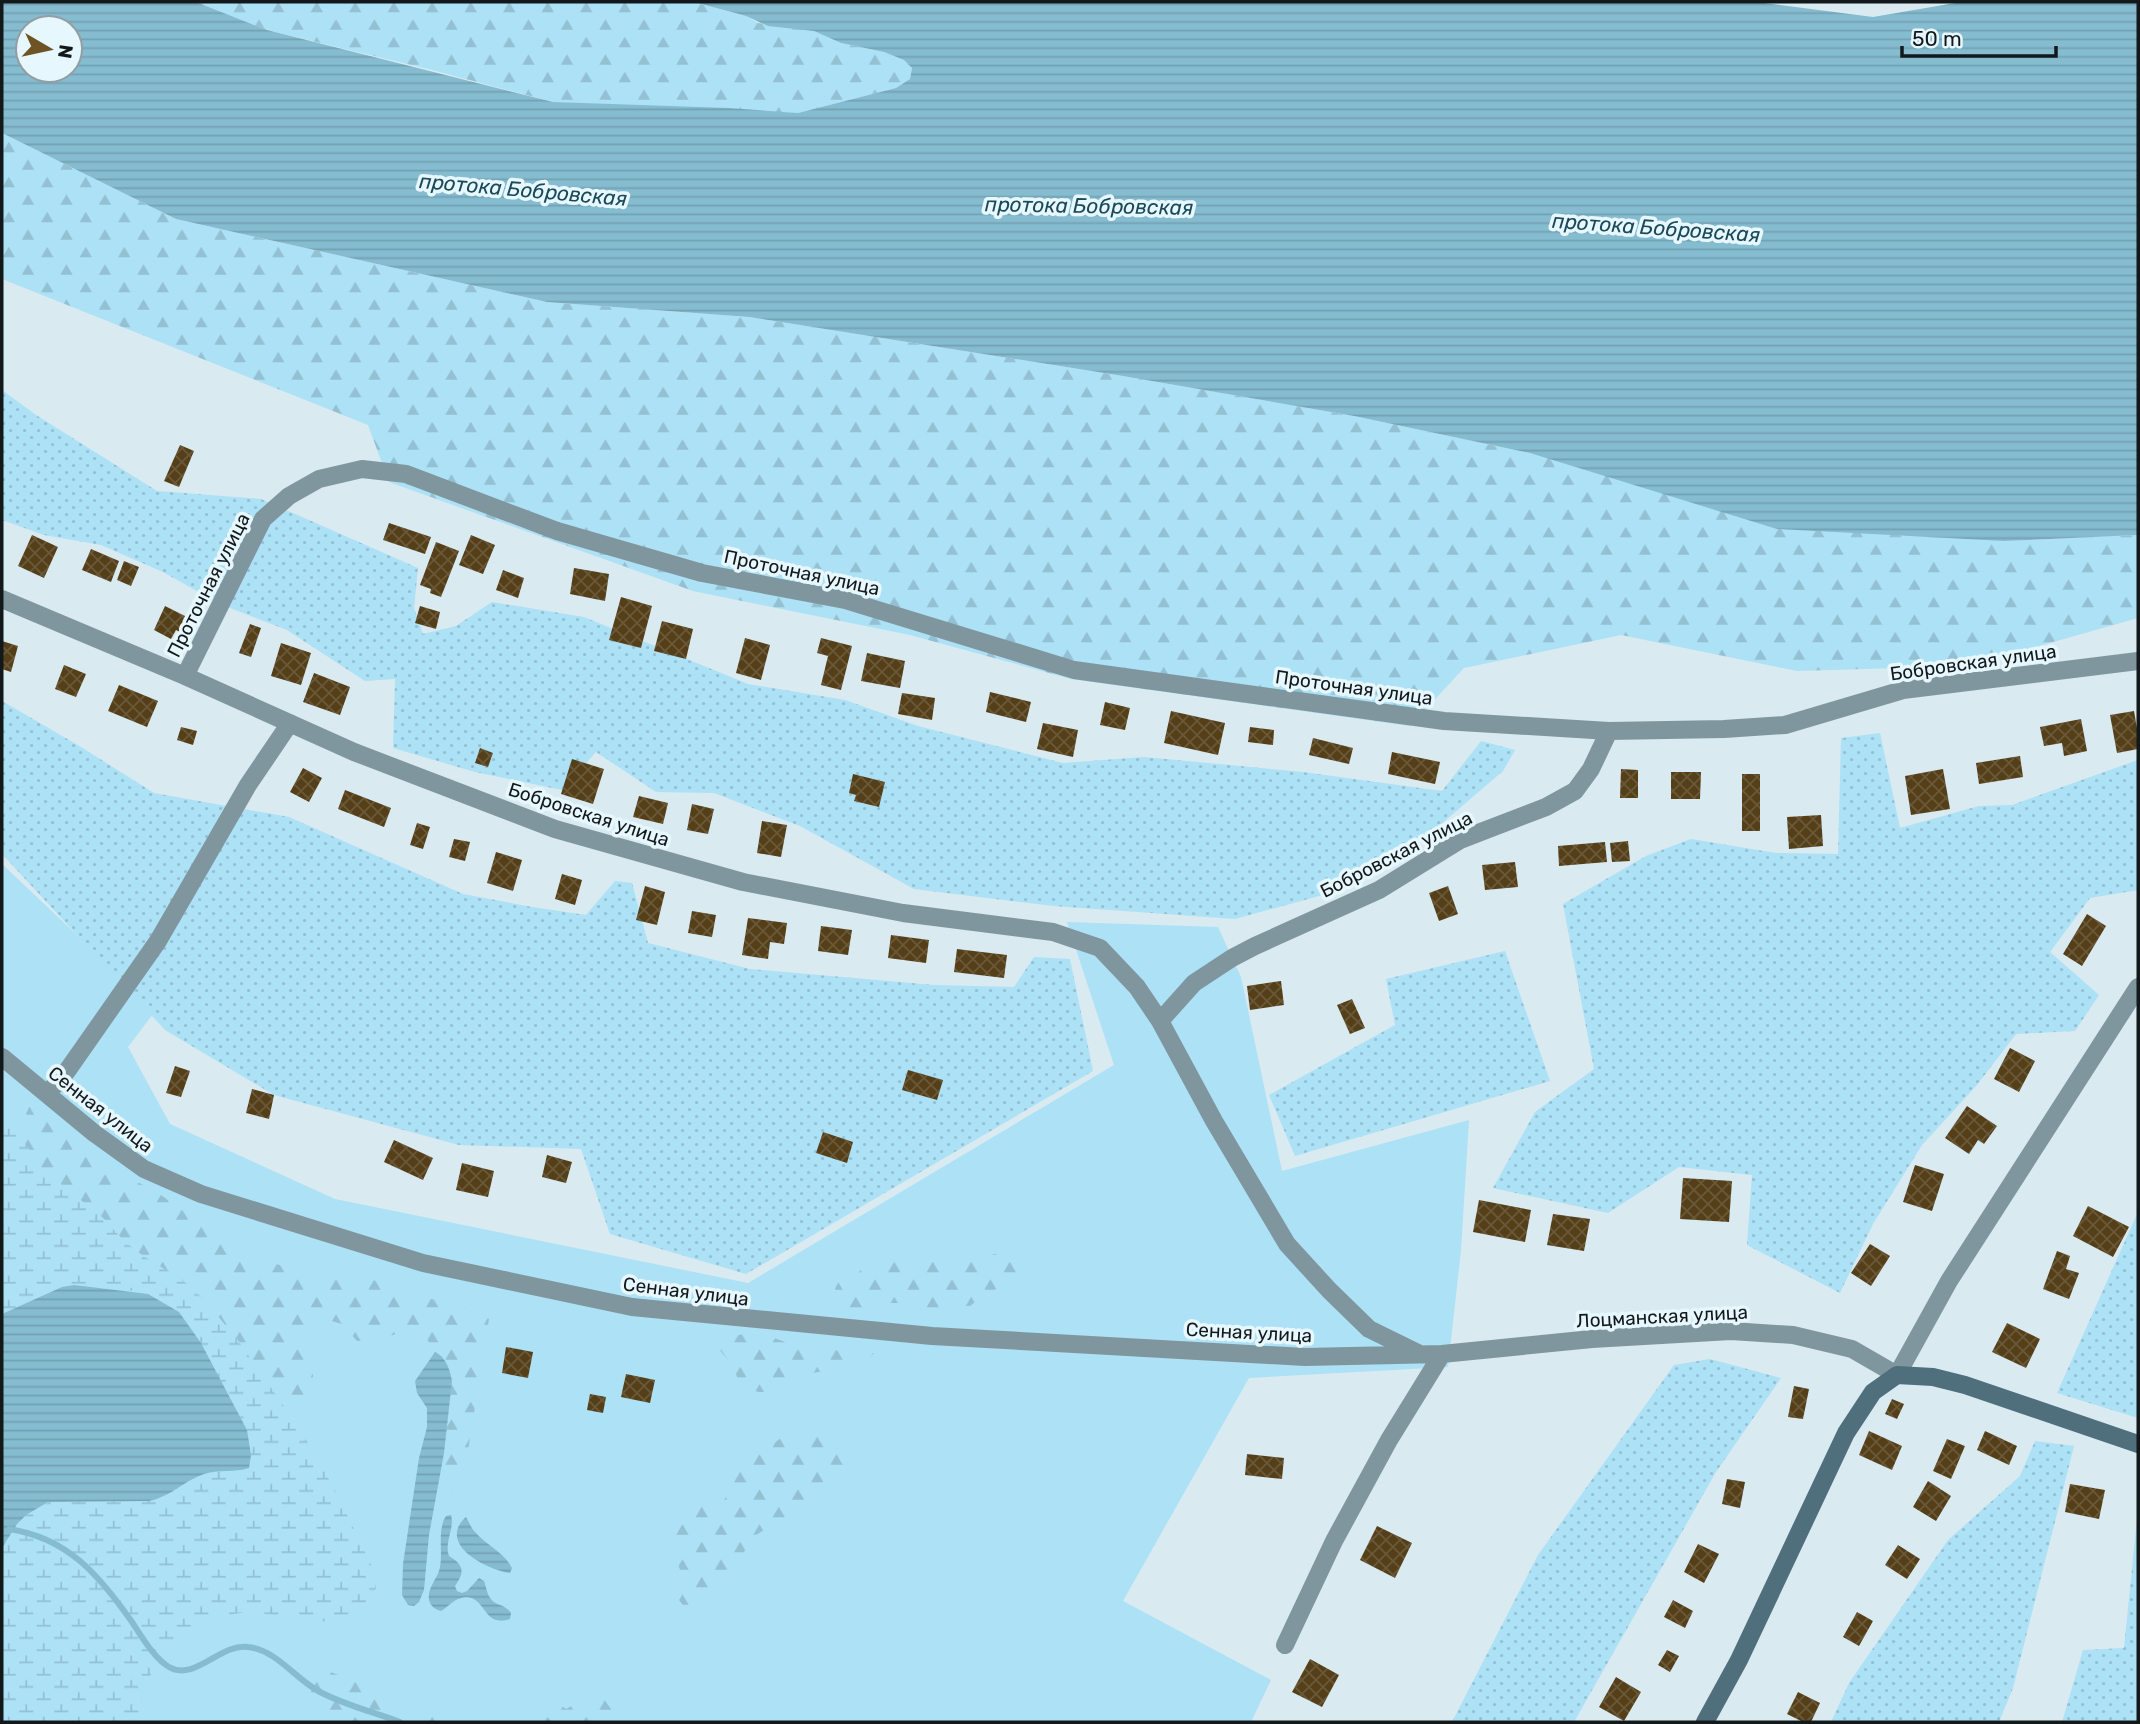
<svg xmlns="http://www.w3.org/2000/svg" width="2140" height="1724" viewBox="0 0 2140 1724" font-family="Rubik,sans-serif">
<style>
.grass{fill:#ace1f6}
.forest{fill:url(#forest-firs)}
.wetland{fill:url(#wetland-marsh)}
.garden{fill:url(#garden-dots)}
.water{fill:url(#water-rules);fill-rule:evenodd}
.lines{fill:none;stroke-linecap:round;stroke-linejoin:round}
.stream{stroke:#86bcd0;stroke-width:6}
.building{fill:url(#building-cross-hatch)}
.street{stroke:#80969e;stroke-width:18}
.secondary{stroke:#4e6f7b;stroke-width:18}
.labels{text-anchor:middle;stroke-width:7;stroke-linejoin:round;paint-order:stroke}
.street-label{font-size:19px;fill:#13191b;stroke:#e7f7fe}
.water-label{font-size:21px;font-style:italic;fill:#1b4958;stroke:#e7f7fe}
</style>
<defs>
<pattern id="forest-firs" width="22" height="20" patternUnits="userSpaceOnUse" patternTransform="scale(1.75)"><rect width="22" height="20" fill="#ace1f6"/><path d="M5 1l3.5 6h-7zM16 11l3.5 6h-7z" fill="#93c0d2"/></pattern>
<pattern id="wetland-marsh" width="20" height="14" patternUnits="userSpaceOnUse" patternTransform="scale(1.75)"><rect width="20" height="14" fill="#ace1f6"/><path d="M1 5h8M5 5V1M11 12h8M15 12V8" fill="none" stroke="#93c0d2"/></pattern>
<pattern id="garden-dots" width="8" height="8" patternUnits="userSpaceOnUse" patternTransform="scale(1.75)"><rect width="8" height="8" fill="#ace1f6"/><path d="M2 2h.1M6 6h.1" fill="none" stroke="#93c0d2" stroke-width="1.8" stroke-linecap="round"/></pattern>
<pattern id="water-rules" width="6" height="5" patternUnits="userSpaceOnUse" patternTransform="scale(1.75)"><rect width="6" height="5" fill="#86bcd0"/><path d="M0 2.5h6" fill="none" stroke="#73a1b2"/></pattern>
<pattern id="building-cross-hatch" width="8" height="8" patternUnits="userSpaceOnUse" patternTransform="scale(1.75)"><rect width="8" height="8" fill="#553f18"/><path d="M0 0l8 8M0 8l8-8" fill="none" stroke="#695839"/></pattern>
</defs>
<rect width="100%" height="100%" fill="#d9eaf1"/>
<path class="grass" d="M2,864l154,146 -28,37 42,77 165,75 413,84 366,-218 -47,-143 151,5 23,50 41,194 187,-51 -8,130 -13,117 -199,11 -126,223 148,79 -20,42h-1249z"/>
<path class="forest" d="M196,2h498l52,14 12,7 56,8 27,12 43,9 21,8 7,8 -2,11 -14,9 -98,25 -245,-11 -121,-32 -165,-40z
M2,133l174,86 371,83 202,15 374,59 231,40 176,37 474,88 134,-6v83l-170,48 -171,5 -176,-36 -157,33 -54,58 -339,-47 -161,-44 -217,-44 -304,-109 -21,-57 -366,-146z
M29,1107l21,1 18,14 30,34 16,15 40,19 90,65 22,5 45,17 47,-2 66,22 44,11 21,11 -28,175 -22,-10 5,-31 -4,-99 -5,-2 -12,-19 -22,-1 -21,8 -23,1 -15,-17 -21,-6 -19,12v23l11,22 -1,23 -18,23 -57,-82 -33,-39 -15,-15 -50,-32 -17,-14 -19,-21 -59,-47 -26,-37z
M1003,1252l13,4 8,8 -5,15 -34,15 -15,12h-11l-23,5 -37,-8h-15l-36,9 -12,-5c-3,-12 -3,-23 9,-30 3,-1 7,-1 11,-3 6,-3 10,-11 16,-15 15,-9 29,-7 42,3l11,-1 10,-4 12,-2 22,5z
M748,1332l12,1 31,11 12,-1 46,10h25l-12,12 -56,9 -23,14 -12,4h-12l-11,-3 -10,-9 -4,-12 -15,-19 8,-10z
M821,1431l18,6 7,22 1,20 -91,56 -50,70 -21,3 -12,-16 10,-15 -15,-37 1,-21 14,-16 20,-3 18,6 20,-38 45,-34 18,5z
M328,1671l54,21 11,16 19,7 20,-3 20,6v4h-128c-21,-12 -20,-24 -15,-45z
M601,1695l12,17 -7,10h-62l-7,-9 15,-14 14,10 18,-10z"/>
<path class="wetland" d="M2,1119l16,15 26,37 59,47 19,21 17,14 50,32 15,15 33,39 57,82 24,38 22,41 31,65 5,23 -9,22c-7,3 -13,7 -20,9 -32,10 -82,-13 -118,-4 -17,4 -32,15 -46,26 -32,22 -41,44 -44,81h-137v-174l15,-24 9,-9 23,-13 100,-1 54,-27 12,-3 23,1 13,-17 -4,-25 -46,-87 -22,-31 -20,-13 -11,-5 -12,-3 -62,-6 -12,2 -60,27z"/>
<path class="garden" d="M2,390l34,25 121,76 104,8 157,69 -4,40 9,26 33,-8 36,-24 92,15 164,67 97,16 73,26 145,37 81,-6 159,15 139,19 39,-50 34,9 -12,21 -70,60 -96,60 -102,28 -181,-13 -140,-17 -114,-63 -86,-33 -58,-1 -60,-40 -34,38 -87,-18 -82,-24 2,-69 -30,2 -78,-51 -67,-26 -57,-32 -62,-27 -57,-10 -42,-15z
M2,701l79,46 73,46 135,24 174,77 69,13 54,8 29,-34 17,2 16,60 102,26 184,16 80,2 20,-30 36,2 23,112 -347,203 -136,-40 -29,-85 -122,-4 -185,-50 -109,-65 -163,-176z
M1880,733l20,95 79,-22 33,-1 126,-45v130l-48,8 -40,54 49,43 -24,36 -59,3 -39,51 -55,60 -49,79 -33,69 -93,-48 5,-70 -73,-8 -71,46 -115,-25 42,-76 59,-43 -31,-165 83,-48 45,-17 85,14 62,1 3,-116z
M1505,951l45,130 -255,75 -26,-61 126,-70 -9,-46z
M2138,1212v206l-81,-25z
M1710,1359l71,19 -65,94 -142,250h-122l86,-167 136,-190z
M2035,1441l39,5 -61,242 -14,34h-168l18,-39 99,-143 72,-64z
M2138,1509v213h-76l21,-72 41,-2z"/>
<path class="water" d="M2,2h194l71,28 286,72 176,6 69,5 98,-25 14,-9 2,-11 -8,-8 -20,-8 -43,-9 -27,-12 -46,-5 -22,-10 -52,-14h1062l117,15 88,-15h177v533l-134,6 -227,-12 -247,-76 -176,-37 -231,-40 -374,-59 -202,-15 -371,-83 -174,-86zM28,28h42v42h-42z
M74,1285l74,9 31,18 22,31 46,87 4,25 -2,13c-15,5 -30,1 -45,6 -20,7 -34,23 -55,27l-101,1 -22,13 -9,9 -15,24v-234l60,-27z
M435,1352c11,5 15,18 17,29l-8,72 -15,82 -5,55 -5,12 -5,4 -6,-1 -6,-10 1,-31 16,-106 8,-31v-19l-10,-15 -2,-12z
M451,1515c4,13 -7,27 -2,41 15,9 16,16 6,30l2,5 5,2 5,-2 12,-13 5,3c2,5 3,14 7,18 5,7 14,5 20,14l-1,6c-29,10 -23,-27 -49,-21 -8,2 -13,9 -20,13 -6,-2 -10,-4 -12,-11 -2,-13 9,-21 11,-33 3,-16 -3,-37 6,-51z
M466,1517c3,5 5,11 9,15 12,14 28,19 37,36l-2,5c-23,-3 -74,-29 -44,-56z"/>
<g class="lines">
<path class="stream" d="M9,1529c59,9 90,46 123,93 10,15 22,36 37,45 26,15 51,-24 79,-20 29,3 47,32 72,45 25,13 53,20 80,30"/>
</g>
<path class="building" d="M180,445l14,6 -15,36 -15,-6z
M389,523l42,14 -6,17 -42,-14z
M32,535l26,12 -14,31 -26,-12z
M471,535l24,10 -12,29 -24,-9z
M436,542l23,9 -18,46 -11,-4 1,-4 -11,-4z
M91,549l28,12 -8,21 -29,-12z
M124,561l15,6 -8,19 -14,-6z
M574,568l35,6 -4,27 -35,-7z
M503,570l21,8 -6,20 -22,-8z
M621,597l31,9 -11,42 -32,-8z
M165,606l32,16 -7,15 -14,-7 -5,9 -17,-9z
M420,606l20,6 -4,17 -21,-6z
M662,621l31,8 -7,30 -32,-8z
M250,624l11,4 -10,29 -12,-4z
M745,638l25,7 -9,35 -25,-7z
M821,638l31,8 -11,44 -20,-5 7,-29 -11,-3z
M2,641l16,5 -7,26 -9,-3z
M281,643l30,10 -10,32 -30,-9z
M867,653l38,8 -5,27 -39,-7z
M64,665l22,9 -10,23 -21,-8z
M314,673l36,14 -10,28 -37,-13z
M119,685l39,16 -11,26 -39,-16z
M990,692l41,10 -5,20 -40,-10z
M902,693l33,5 -3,22 -34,-6z
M1105,702l25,6 -5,22 -25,-5z
M1171,711l54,12 -7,32 -54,-12z
M2134,711l4,23v15l-21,4 -7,-38z
M2081,719l6,32 -23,5 -2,-13 -18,3 -4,-19z
M1043,723l35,7 -5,27 -36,-8z
M181,727l16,4 -4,14 -16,-5z
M1250,727l24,3 -1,15 -25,-3z
M1313,738l40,10 -4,16 -40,-9z
M480,748l13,5 -5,14 -13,-4z
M1392,752l48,10 -5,22 -47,-10z
M2020,756l3,21 -44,7 -3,-21z
M572,759l32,10 -11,35 -32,-10z
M303,768l19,10 -13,24 -19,-10z
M1621,769l17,1v28h-18z
M1943,769l7,40 -39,6 -6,-39z
M1671,772h30l-1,27h-29z
M853,774l32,8 -6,25 -25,-6 2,-6 -7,-2z
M1742,774h18v57h-18z
M345,790l46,18 -7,19 -46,-18z
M639,796l29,7 -5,21 -30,-7z
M692,804l22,5 -6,25 -21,-4z
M1821,815l2,31 -34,3 -2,-32z
M762,821l25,4 -6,32 -24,-4z
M417,823l13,4 -7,22 -13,-4z
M454,839l16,3 -5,19 -16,-4z
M1628,841l2,20 -18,1 -2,-19z
M1605,842l2,20 -48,4 -1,-20z
M496,852l26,8 -9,31 -26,-8z
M1515,862l3,25 -33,3 -3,-25z
M562,874l20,6 -7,25 -20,-6z
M645,886l20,6 -8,33 -21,-5z
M1448,886l10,28 -19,7 -10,-28z
M692,911l24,4 -4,22 -24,-4z
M2087,914l19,12 -24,40 -19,-12z
M748,918l39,5 -3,21 -14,-2 -2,17 -26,-4z
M821,926l31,4 -4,25 -30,-4z
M891,935l38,5 -3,23 -38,-5z
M957,949l50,6 -3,23 -50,-6z
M1281,981l3,24 -34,5 -3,-24z
M1352,999l13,29 -15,6 -13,-29z
M2010,1048l25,13 -16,31 -25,-13z
M175,1066l15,5 -9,26 -15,-4z
M908,1070l35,10 -6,20 -35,-10z
M252,1089l22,6 -5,24 -23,-6z
M1967,1106l30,20 -13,18 -6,-4 -9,14 -24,-16z
M823,1132l30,10 -6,21 -31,-10z
M394,1140l39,18 -10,22 -39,-18z
M547,1155l25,7 -6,21 -24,-6z
M462,1163l32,8 -6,26 -32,-7z
M1915,1165l29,9 -12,37 -29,-9z
M1683,1178l49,3 -3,41 -49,-3z
M1479,1200l52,10 -6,32 -52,-10z
M2088,1206l41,21 -16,30 -40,-21z
M1553,1214l37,5 -6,32 -37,-6z
M1870,1244l20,12 -19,30 -20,-13z
M2057,1251l13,5 -4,13 13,4 -10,26 -26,-10z
M2007,1323l33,16 -14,29 -34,-16z
M506,1347l27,5 -5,26 -26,-5z
M626,1374l29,6 -5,23 -29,-6z
M1794,1386l15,3 -6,30 -15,-2z
M590,1394l16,3 -3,16 -16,-3z
M1892,1399l12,5 -7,15 -12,-5z
M1869,1431l33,15 -10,24 -33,-15z
M1985,1431l32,15 -8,19 -32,-15z
M1947,1439l18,7 -14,33 -18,-8z
M1247,1454l37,4 -2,21 -37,-4z
M1727,1479l18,3 -5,26 -18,-4z
M1928,1481l23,15 -15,25 -23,-14z
M2070,1484l35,6 -6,29 -34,-7z
M1377,1526l35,17 -17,35 -35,-18z
M1698,1544l21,10 -15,29 -20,-11z
M1898,1545l22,14 -13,20 -22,-14z
M1673,1600l20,11 -8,17 -21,-11z
M1857,1612l16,9 -14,25 -16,-9z
M1667,1650l12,6 -9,16 -12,-7z
M1310,1659l29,16 -17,32 -30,-15z
M1616,1677l25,15 -17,29 -25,-14z
M1798,1692l22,11 -9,19h-8l-16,-8z"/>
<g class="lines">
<path class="street" d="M2,599l183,77 169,76 201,77 188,53 160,31 150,19 47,16 37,39 23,34 54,100 73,123 42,46 40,39 49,24
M185,676l78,-157 26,-23 30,-17 43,-10 44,5 151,57 145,42 143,27 229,70 370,51 165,10
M1160,1021l34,-38 38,-25 23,-12 124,-56 81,-50 86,-33 29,-16 16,-22 18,-38 115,-2 61,-4 118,-35 235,-29
M2,1057l92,76 50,36 57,25 222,69 209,44 300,29 373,21 137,-3 150,-15 139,-8 62,4 59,14 45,26 52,-94 189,-294
M47,1094l20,-23 91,-130 90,-156 42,-62
M1285,1645l49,-104 55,-101 53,-86"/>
<path class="secondary" d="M1705,1722l34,-62 107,-227 27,-41 24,-17 36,2 32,8 173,59"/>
</g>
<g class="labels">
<g class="street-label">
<text transform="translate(802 572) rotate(12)" y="7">Проточная улица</text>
<text transform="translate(208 585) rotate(-63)" y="7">Проточная улица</text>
<text transform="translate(1973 662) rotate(-8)" y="7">Бобровская улица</text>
<text transform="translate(1354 687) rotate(8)" y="7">Проточная улица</text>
<text transform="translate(589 814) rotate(18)" y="7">Бобровская улица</text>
<text transform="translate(1396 854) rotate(-27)" y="7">Бобровская улица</text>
<text transform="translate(101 1109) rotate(38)" y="7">Сенная улица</text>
<text transform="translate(686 1291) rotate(7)" y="7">Сенная улица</text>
<text transform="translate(1662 1316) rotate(-3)" y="7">Лоцманская улица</text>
<text transform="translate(1249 1332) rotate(3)" y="7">Сенная улица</text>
</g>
<g class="water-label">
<text transform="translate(523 190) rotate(5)" y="7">протока Бобровская</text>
<text transform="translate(1089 206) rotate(1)" y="7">протока Бобровская</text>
<text transform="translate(1656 228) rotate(4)" y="7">протока Бобровская</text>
</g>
</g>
<rect width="2140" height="1724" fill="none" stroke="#13191b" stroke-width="7"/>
<g transform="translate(49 49) rotate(99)"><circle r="33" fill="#e7f7fe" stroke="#929ea3" stroke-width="2"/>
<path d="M0-5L12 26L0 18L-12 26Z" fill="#6e5425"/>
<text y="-10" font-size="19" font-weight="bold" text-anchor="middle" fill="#13191b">N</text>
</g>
<path d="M1902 46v10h154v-10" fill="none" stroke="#13191b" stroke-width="3.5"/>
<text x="1912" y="46" font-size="21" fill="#13191b" stroke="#e7f7fe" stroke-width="5" paint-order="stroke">50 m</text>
</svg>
